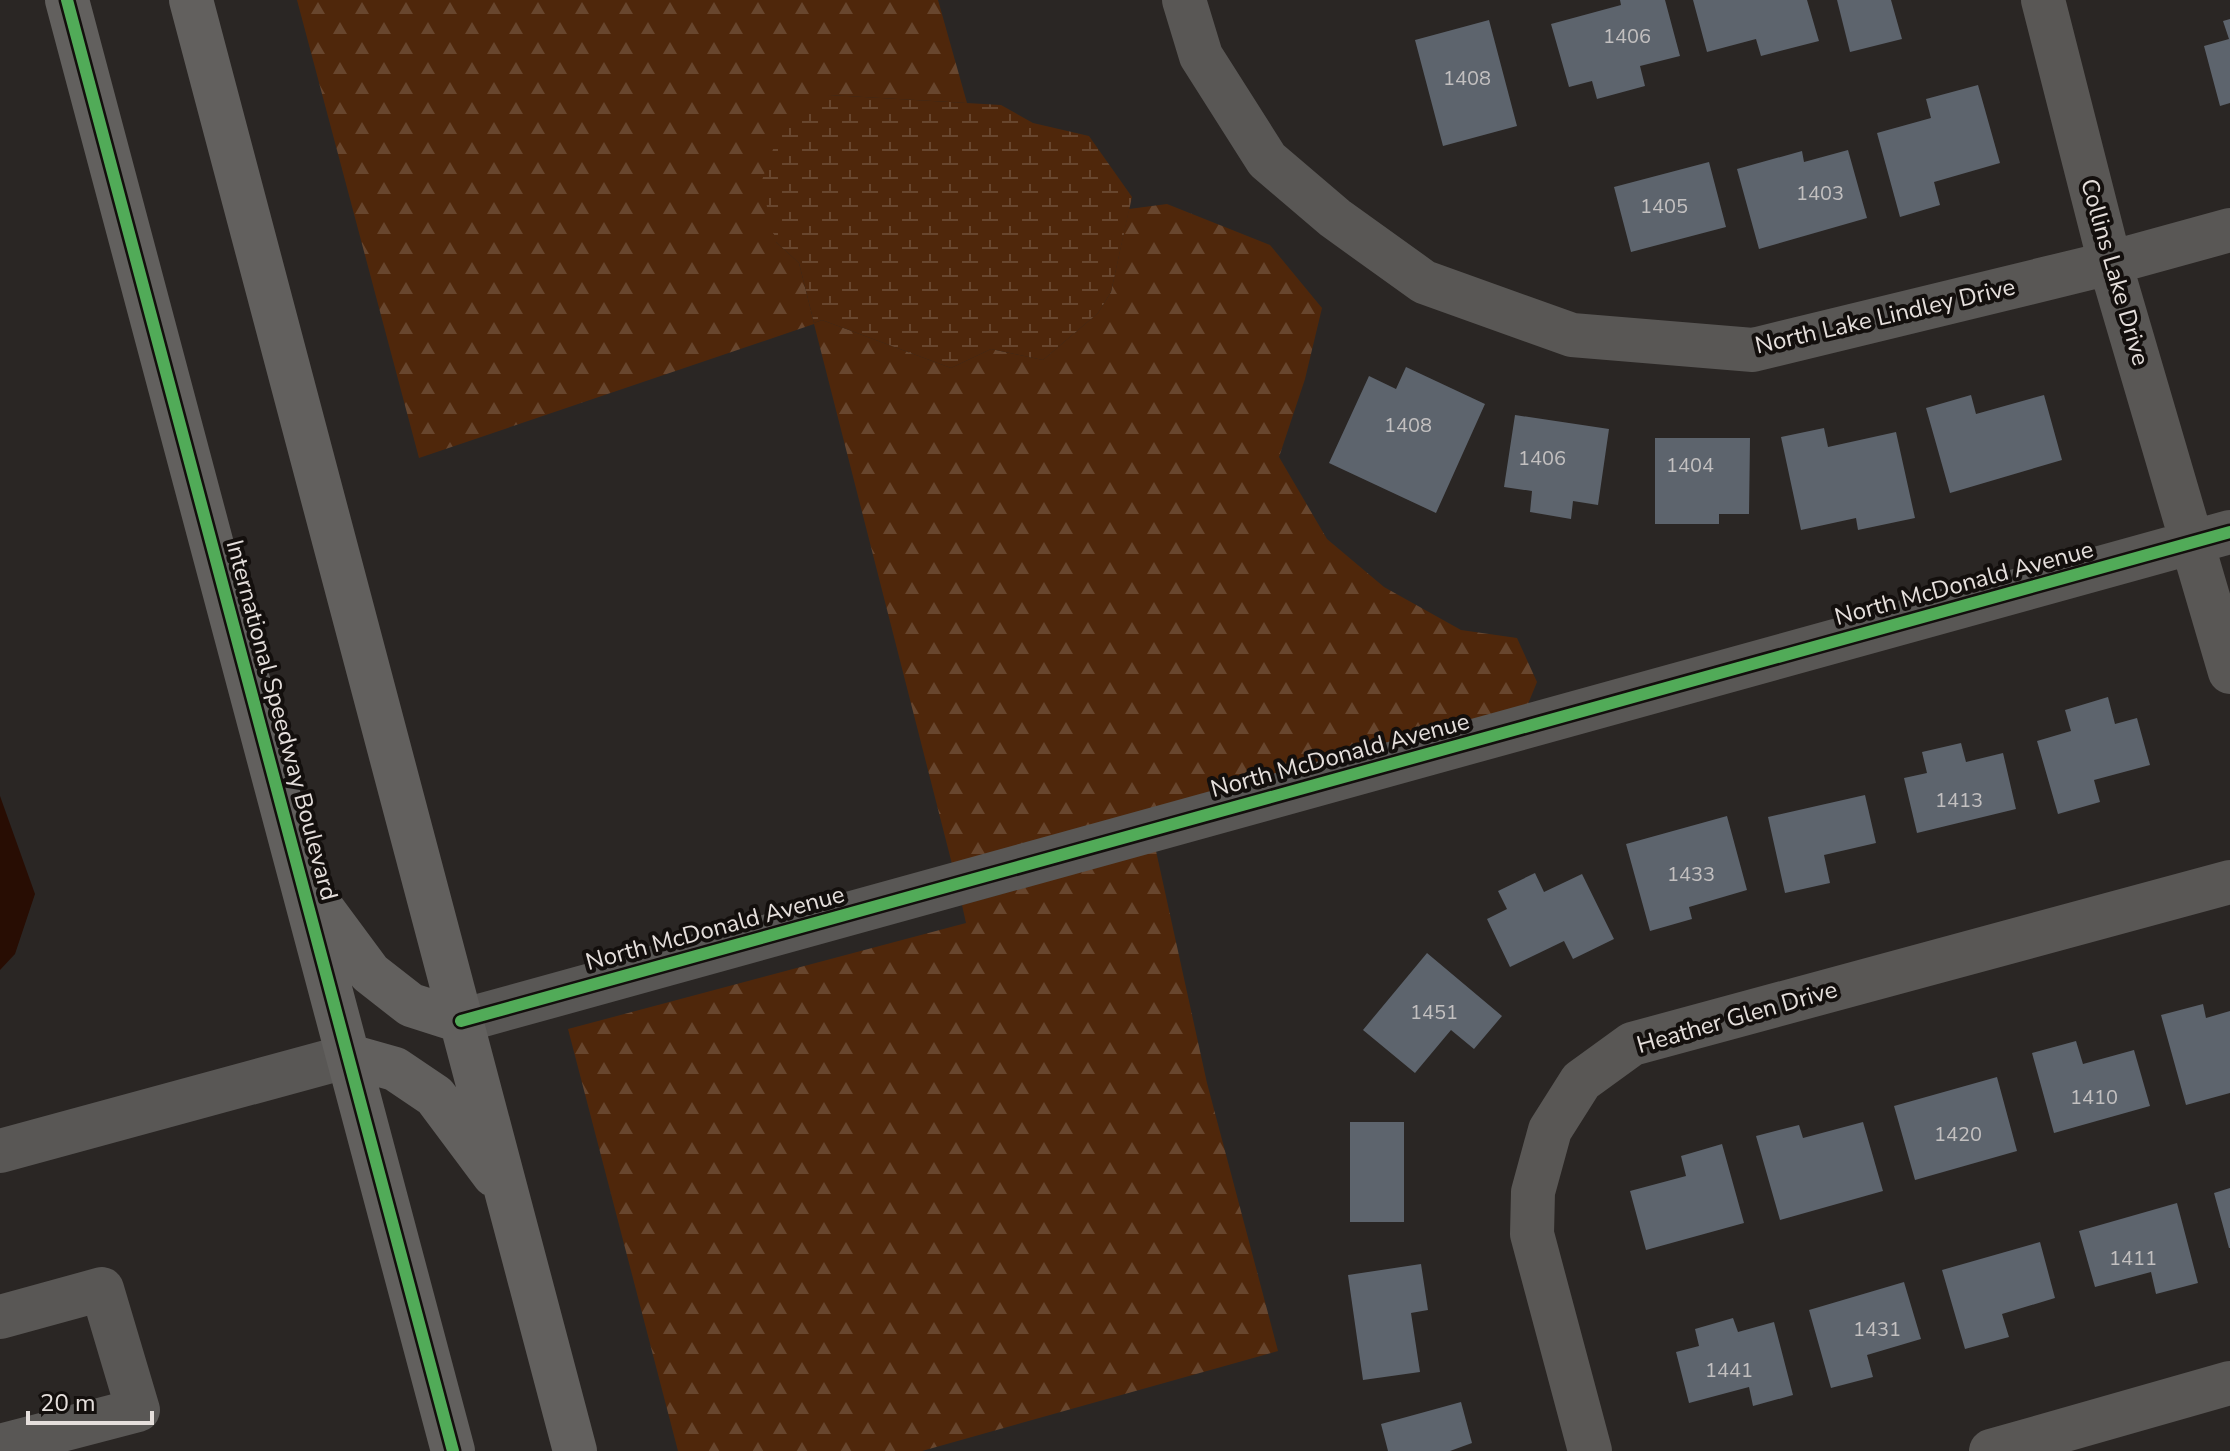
<svg xmlns="http://www.w3.org/2000/svg" width="2230" height="1451" viewBox="0 0 2230 1451" font-family="'Nunito Sans',sans-serif">
<style>
.forest{fill:url(#forest-firs)}
.wetland{fill:url(#wetland-marsh)}
.water{fill:#280d03}
.building{fill:#5d646d}
.lines{fill:none;stroke-linecap:round;stroke-linejoin:round}
.minor{stroke:#595755;stroke-width:44}
.major{stroke:#62605e;stroke-width:44}
.cycleway-casing{stroke:#130f0d;stroke-width:17}
.cycleway{stroke:#51ab58;stroke-width:12}
.labels{text-anchor:middle;stroke-width:8;stroke-linejoin:round;paint-order:stroke}
.number-label{font-size:20px;fill:#c3c0c0}
.street-label{font-size:24px;fill:#e5dfdc;stroke:#130f0d}
</style>
<defs>
<pattern id="forest-firs" width="22" height="20" patternUnits="userSpaceOnUse" patternTransform="scale(2)"><rect width="22" height="20" fill="#4f270b"/><path d="M5 1l3.5 6h-7zM16 11l3.5 6h-7z" fill="#68462e"/></pattern>
<pattern id="wetland-marsh" width="20" height="14" patternUnits="userSpaceOnUse" patternTransform="scale(2)"><rect width="20" height="14" fill="#4f270b"/><path d="M1 5h8M5 5V1M11 12h8M15 12V8" fill="none" stroke="#68462e"/></pattern>
</defs>
<rect width="100%" height="100%" fill="#2a2624"/>
<path class="forest" d="M297,0h641l29,103 -138,-8 -53,147 23,21 15,60 8,-3 129,48 40,-19 52,11 55,-47 13,-21 18,-83 38,-5 103,41 52,63 -17,71 -26,78 48,82 57,48 77,43 56,8 20,44 -9,22 -576,160 -138,-540 -395,134z
M1156,851l51,232 71,268 -356,100h-244l-110,-422 398,-106 -4,-18z"/>
<path class="wetland" d="M829,95l172,10 32,18 56,13 43,61 -21,95 -13,21 -55,47 -52,-11 -40,19 -129,-48 -8,3 -15,-60 -23,-21 -15,-59 21,-59z"/>
<path class="water" d="M0,796l35,98 -20,60 -15,16z"/>
<path class="building" d="M1620,0h45l15,56 -40,10 5,20 -48,13 -5,-18 -23,6 -18,-63 70,-19z
M1693,0h114l12,41 -58,15 -5,-17 -49,13z
M1837,0h54l11,39 -52,13z
M2230,19v84l-10,3 -16,-60 25,-7 -6,-18z
M1489,20l28,106 -74,20 -28,-106z
M1978,85l22,78 -66,19 6,23 -40,12 -23,-84 54,-15 -5,-19z
M1848,150l19,68 -108,31 -22,-80 65,-18 2,11z
M1709,162l17,65 -95,25 -17,-65z
M1406,367l79,37 -49,109 -107,-50 40,-87 27,13z
M1971,395l5,19 68,-19 18,65 -112,33 -24,-85z
M1515,415l94,14 -11,76 -25,-4 -2,18 -41,-7 2,-21 -28,-4z
M1824,428l4,19 68,-15 19,86 -57,12 -2,-12 -55,12 -20,-93z
M1655,438h95l-1,76h-30v10h-64z
M2108,697l7,27 22,-6 13,47 -56,15 6,22 -42,12 -21,-73 34,-10 -6,-21z
M1961,743l5,19 37,-9 13,56 -99,24 -13,-55 23,-5 -5,-21z
M1865,795l11,48 -52,12 6,28 -45,10 -17,-76z
M1727,816l20,74 -58,17 3,12 -42,12 -24,-87z
M1535,873l9,19 38,-18 32,65 -41,20 -9,-18 -54,26 -23,-48 20,-10 -9,-18z
M1427,953l75,63 -28,33 -23,-19 -36,43 -52,-43z
M2203,1004l3,14 24,-7v82l-44,12 -25,-90z
M2076,1041l7,23 51,-14 16,56 -96,27 -22,-80z
M1997,1077l20,74 -102,29 -21,-74z
M1350,1122h54v100h-54z
M1863,1122l20,69 -103,29 -24,-84 43,-11 4,13z
M1722,1144l22,79 -98,27 -16,-59 56,-15 -5,-20z
M2230,1188v60h-1l-15,-55z
M2177,1203l21,80 -42,11 -5,-22 -56,15 -16,-56z
M2040,1242l15,56 -53,16 7,23 -44,12 -23,-79z
M1421,1264l7,46 -17,3 9,59 -57,8 -15,-105z
M1904,1282l17,57 -54,16 6,22 -42,11 -22,-78z
M1733,1318l5,14 36,-10 19,73 -40,11 -4,-19 -60,16 -13,-51 23,-6 -4,-17z
M1461,1402l11,41 -22,8h-62l-7,-27z"/>
<g class="lines">
<path class="minor" d="M1184,0l17,56 66,104 68,58 89,64 148,53 181,15 357,-87 120,-33
M2043,0l67,263 120,409
M461,1021l1769,-489
M0,1151l349,-95
M0,1317l102,-28 36,121 -138,36
M1590,1451l-58,-217 1,-42 17,-62 31,-49 51,-37 598,-162
M1991,1451l239,-68"/>
<path class="major" d="M67,0l386,1451
M191,0l384,1451
M316,900l54,73 41,32 50,16
M349,1056l46,13 40,27 59,79"/>
<g class="cycleway-casing">
<path id="cycleway" d="M67,0l386,1451
M461,1021l1769,-489"/>
</g>
<use href="#cycleway" class="cycleway"/>
</g>
<g class="labels">
<g class="number-label">
<text x="1627" y="43">1406</text>
<text x="1467" y="85">1408</text>
<text x="1820" y="200">1403</text>
<text x="1664" y="213">1405</text>
<text x="1408" y="432">1408</text>
<text x="1542" y="465">1406</text>
<text x="1690" y="472">1404</text>
<text x="1959" y="807">1413</text>
<text x="1691" y="881">1433</text>
<text x="1434" y="1019">1451</text>
<text x="2094" y="1104">1410</text>
<text x="1958" y="1141">1420</text>
<text x="2133" y="1265">1411</text>
<text x="1877" y="1336">1431</text>
<text x="1729" y="1377">1441</text>
</g>
<g class="street-label">
<text transform="translate(2115 272) rotate(74)" y="8">Collins Lake Drive</text>
<text transform="translate(1885 316) rotate(-13)" y="8">North Lake Lindley Drive</text>
<text transform="translate(1964 583) rotate(-15)" y="8">North McDonald Avenue</text>
<text transform="translate(282 720) rotate(75)" y="8">International Speedway Boulevard</text>
<text transform="translate(1340 755) rotate(-15)" y="8">North McDonald Avenue</text>
<text transform="translate(715 928) rotate(-15)" y="8">North McDonald Avenue</text>
<text transform="translate(1737 1017) rotate(-16)" y="8">Heather Glen Drive</text>
</g>
</g>
<path d="M28 1411v12h124v-12" fill="none" stroke="#e5dfdc" stroke-width="4"/>
<text x="40" y="1411" font-size="24" fill="#e5dfdc" stroke="#130f0d" stroke-width="6" paint-order="stroke">20 m</text>
</svg>
